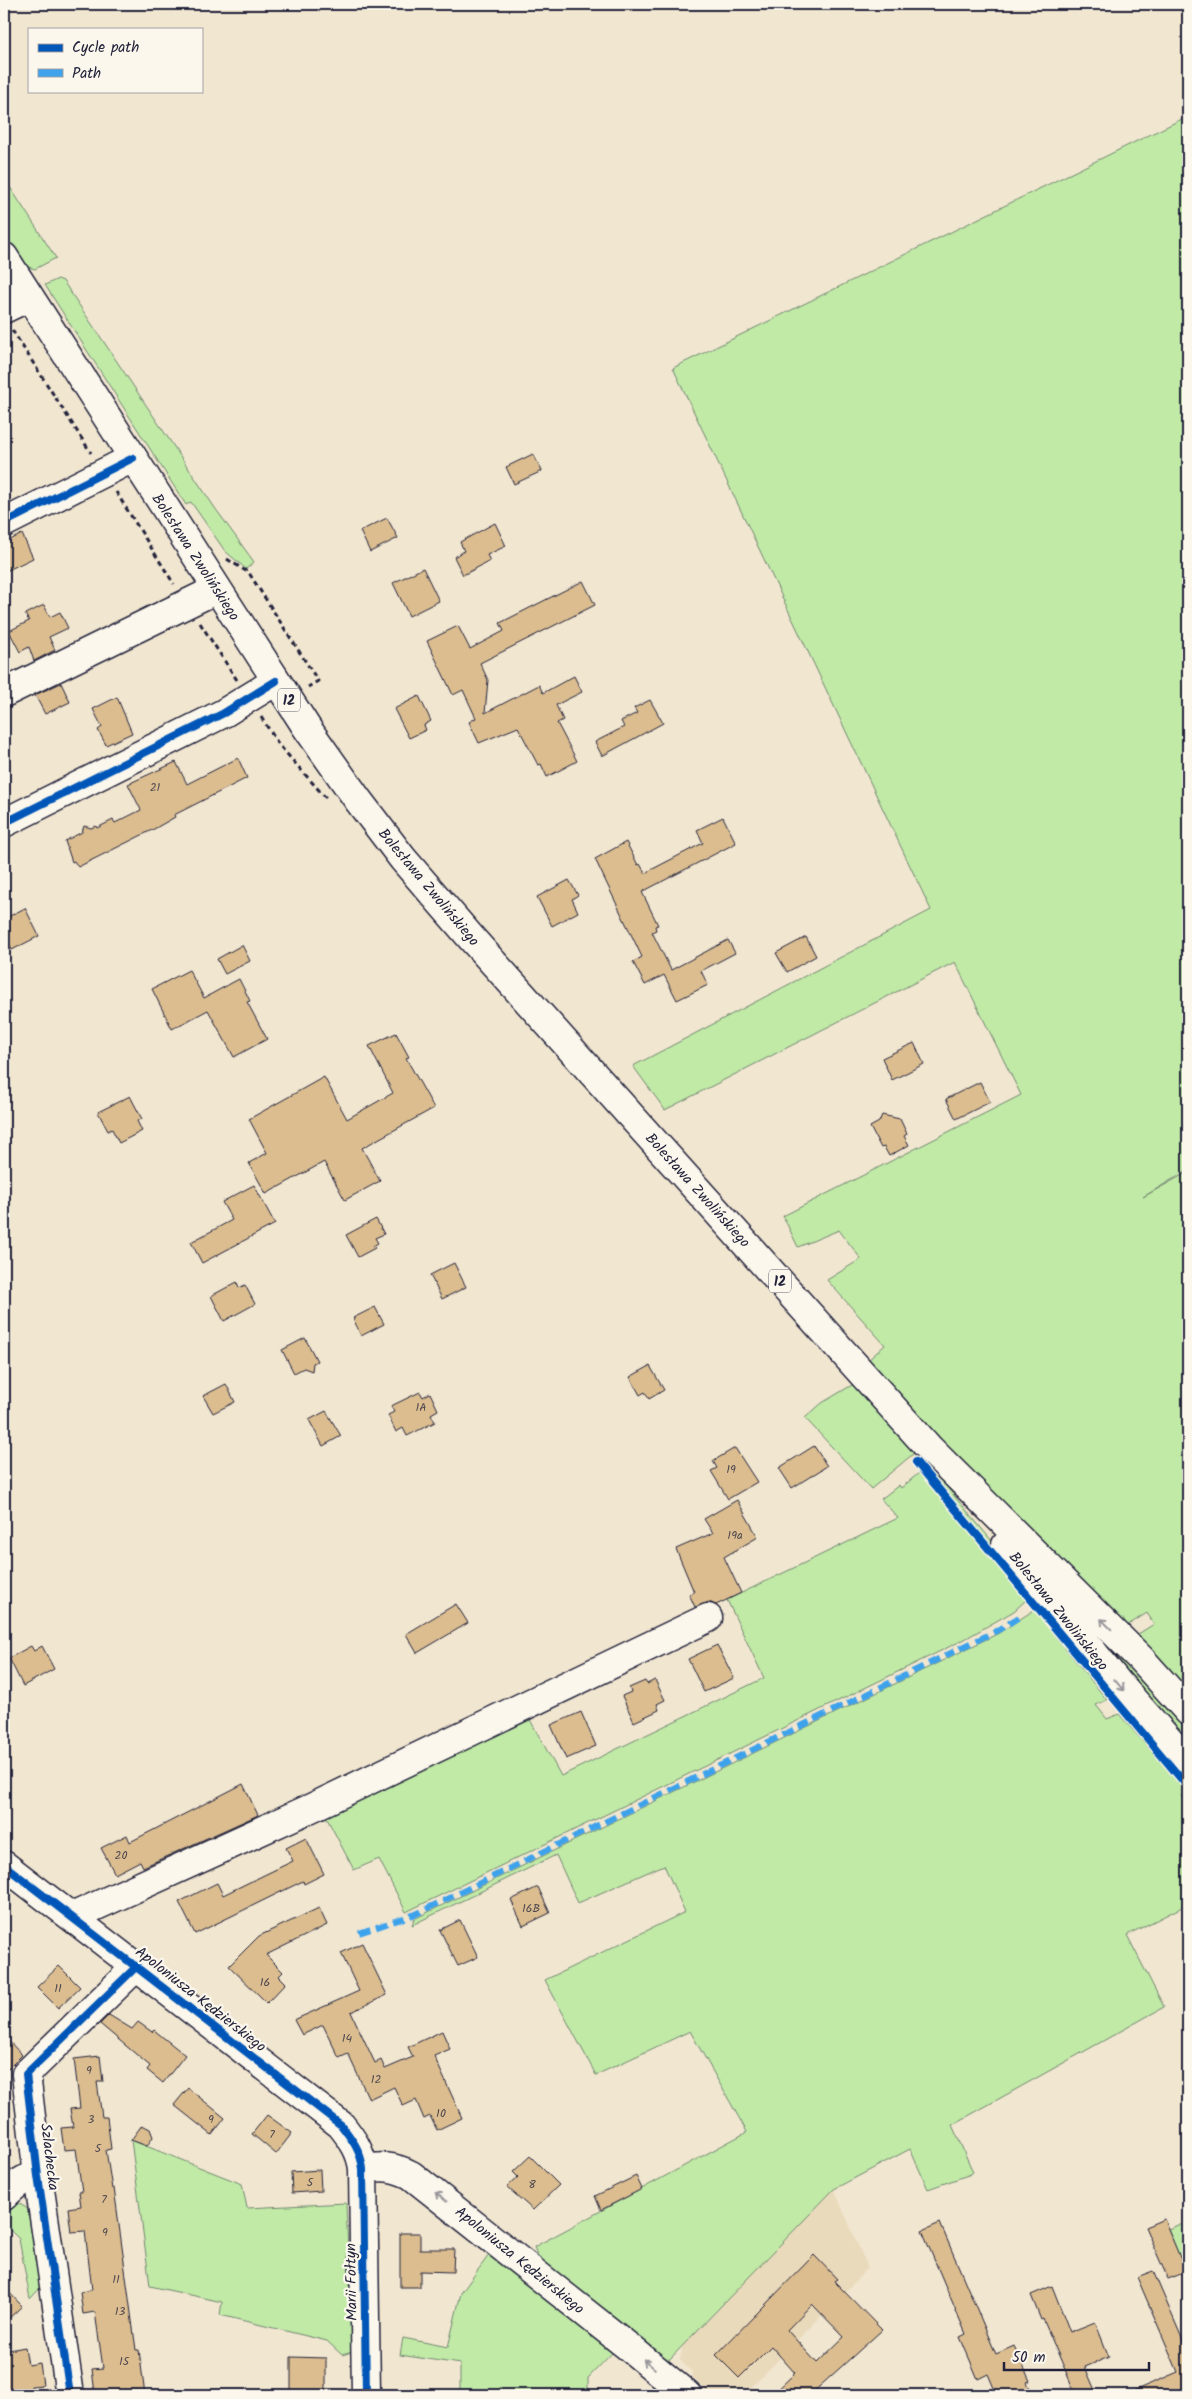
<svg xmlns="http://www.w3.org/2000/svg" width="1192" height="2399" viewBox="0 0 1192 2399" font-family="Kalam,sans-serif">
<style>
.built{fill:#eadabc}
.green{fill:#c0eaa6;stroke:#718670}
.building{fill:#dbbd8f;stroke:#22223b;fill-rule:evenodd}
.lines{fill:none;stroke-linecap:round;stroke-linejoin:round}
.minor-casing{stroke:#22223b;stroke-width:31}
.major-casing{stroke:#22223b;stroke-width:31}
.path{stroke:#22223b;stroke-width:3;stroke-dasharray:5 4;stroke-linecap:butt}
.minor{stroke:#fbf7ec;stroke-width:28}
.major{stroke:#fbf7ec;stroke-width:28}
.quiet{stroke:#3ea2ec;stroke-width:6;stroke-dasharray:12 6;stroke-linecap:butt}
.cycleway-casing{stroke:#fbf7ec;stroke-width:11}
.cycleway{stroke:#0057b8;stroke-width:8}
.oneway{stroke:#99979c}
.labels{text-anchor:middle;stroke-width:4.5;stroke-linejoin:round;paint-order:stroke}
.number-label{font-size:12px;fill:#504950}
.shield{fill:#fbf7ec;stroke:#636270;stroke-width:1}
.shield-label{font-size:14px;font-weight:bold;fill:#22223b}
.street-label{font-size:15px;fill:#22223b;stroke:#fbf7ec}
</style>
<rect width="100%" height="100%" fill="#f1e6d0"/>
<filter id="ink" filterUnits="userSpaceOnUse"><feTurbulence type="fractalNoise" baseFrequency=".02" numOctaves="2"/><feDisplacementMap in="SourceGraphic" scale="10" xChannelSelector="R" yChannelSelector="G"/><feConvolveMatrix kernelMatrix="1 2 1 2 8 2 1 2 1" color-interpolation-filters="sRGB"/></filter>
<g filter="url(#ink)">
<path class="built" d="M834,2189l34,79 -124,127h-34l-17,-17 -1,-6 -12,-12 3,-16z"/>
<path class="green" d="M1188,116v1054l-45,27 45,-25v523l-53,-59 19,-12 -7,-11 -22,14 -100,-95 -158,-171 18,-16 -58,-65 34,-21 -22,-29 -41,17 -15,-31 238,-121 -66,-133 -290,148 -32,-44 298,-156 -258,-542z
M4,178l52,80 -21,11 -11,-3 -20,-32z
M58,279l5,2 152,227 39,54 -8,7 -21,-18 -34,-49 -5,3 -141,-220z
M852,1385h5l57,63 -1,6 -42,35 -66,-71 17,-15z
M925,1468h6l71,85 -2,2 -69,-83 -1,1z
M919,1473l107,127 -12,11 -51,29 -557,272 -27,-53 -25,11 -33,-63 207,-91 33,60 203,-98 -37,-78 171,-82 -17,-19 18,-14 2,3z
M1049,1582l67,67 72,80v14l-92,-102z
M1034,1610l73,90 -11,5 11,14 12,-5 67,77 -5,5 7,9v99l-61,31 37,72 -212,118 21,47 -2,2 -43,15 -18,-40 -76,40 -170,176 -123,-100 -7,-18 213,-115 -57,-101 -94,44 -51,-95 140,-68 -21,-47 -86,38 -22,-48 -144,70 2,-6 585,-286z
M131,2140l111,44 5,24 99,-5 6,149 -10,3 -15,-14 -107,-26 2,-13 -72,-16z
M18,2203l10,6 12,79 -10,11 -11,-60 -15,-15v-8z
M1188,2221v57l-20,-49z
M489,2255l126,95 -27,28v17h-128v-31l-60,-9 3,-17 45,9 13,-54z"/>
<path class="building" d="M533,454l9,17 -28,13 -8,-17z
M387,518l11,20 -28,14 -10,-21z
M495,523l11,23 -19,9 3,6 -27,14 -9,-18 10,-6 -4,-9z
M22,534l11,24 -29,14v-29z
M423,568l16,33 -30,15 -16,-33z
M583,581l12,24 -115,58 8,17 -3,33 54,-28 4,8 31,-17 8,16 -26,13 7,15 -6,3 20,38 -30,16 -6,-13 -3,1 -20,-38 -39,16 -10,-21 7,-4 -13,-28 -10,5 -26,-54 31,-15 12,23 34,-18 -4,-8z
M44,605l6,12 10,-5 8,16 -19,9 6,13 -21,11 -5,-14 -9,5 -11,-21 20,-10 -4,-7z
M61,683l9,19 -25,12 -10,-19z
M419,696l12,25 -7,4 2,5 -17,8 -15,-29z
M117,697l15,36 -26,12 -8,-15 4,-3 -9,-18z
M650,700l13,23 -61,33 -7,-14 29,-15 -3,-6 16,-8 -3,-5z
M238,758l9,20 -73,37 1,2 -21,12 -76,38 -4,-6 -2,1 -7,-21 17,-9 2,-6 7,2 5,-2 1,2 16,-8 2,3 26,-13 -13,-26 48,-22 11,22z
M723,817l13,26 -94,49 16,33 -3,1 1,4 -4,2 19,38 57,-30 7,13 -34,18 7,14 -31,15 -13,-25 -19,10 -12,-23 9,-5 -47,-98 31,-17 12,23 2,-1 5,9 58,-30 -6,-13z
M569,880l9,15 -6,4 6,13 -26,14 -15,-29z
M25,908l14,28 -27,14 -8,-17v-14z
M806,937l10,19 -29,16 -11,-19z
M242,945l8,16 -25,13 -8,-15z
M189,970l15,28 35,-19 11,22 -3,1 20,37 -33,18 -26,-47 -36,19 -20,-40z
M396,1033l13,24 -3,1 28,50 -72,40 18,33 -35,19 -21,-38 -58,32 -17,-31 18,-10 -18,-34 75,-42 23,42 46,-26 -24,-47z
M914,1043l10,21 -32,16 -10,-22z
M980,1082l10,20 -34,17 -10,-20z
M130,1096l12,23 -5,2 5,10 -23,12 -7,-14 -4,2 -10,-19z
M882,1115l18,4 7,15 -3,2 5,9 -20,11 -5,-9 -3,1 -11,-21 9,-5z
M254,1185l21,39 -73,39 -11,-21 41,-22 -10,-18z
M376,1219l8,15 -9,4 3,5 -5,3 2,2 -17,9 -12,-22z
M454,1263l12,24 -24,12 -12,-24z
M237,1282l2,6 6,-3 10,19 -31,17 -13,-25z
M375,1307l9,17 -23,12 -8,-18z
M305,1338l12,23 -4,2 -1,8 -8,-3 -10,5 -12,-23z
M650,1366l14,24 -15,9 -4,-7 -5,3 -10,-18z
M226,1384l9,18 -22,11 -10,-17z
M420,1392l3,5 7,-4 8,17 -7,4 4,8 -28,14 -4,-8 -7,4 -8,-17 6,-3 -3,-6z
M326,1411l15,25 -18,10 -14,-26z
M814,1446l13,20 -35,22 -13,-20z
M735,1448l22,34 -29,17 -17,-28 6,-3 -4,-7z
M737,1500l21,37 -34,20 17,36 -25,12 -7,-3 -14,5 -6,-13 5,-2 -18,-43 37,-16 -9,-14z
M456,1604l12,19 -51,30 -11,-19z
M717,1645l17,33 -30,14 -16,-33z
M31,1646l3,5 8,-5 12,23 -31,17 -14,-28z
M655,1680l10,20 -8,4 2,6 -25,12 -12,-26 9,-4 -2,-4 16,-7 2,3z
M581,1712l15,34 -30,13 -15,-34z
M243,1784l15,31 -115,52 -3,-6 -25,13 -14,-26 26,-13 3,7z
M306,1838l18,36 -20,10 -1,-3 -108,53 -16,-32 38,-19 6,12 70,-34 -7,-13z
M538,1887l12,26 -27,13 -12,-26z
M319,1908l8,17 -61,30 17,17 -4,4 7,7 -19,20 -38,-37 30,-30z
M460,1920l18,37 -20,9 -18,-36z
M362,1943l25,52 -36,17 24,51 6,-3 4,9 28,-12 -5,-10 34,-16 8,18 -16,7 28,62 -25,12 -7,-14 -6,3 -8,-19 -13,6 -9,-19 -25,12 -21,-45 -9,4 -16,-33 -21,10 -8,-15 65,-29 -18,-38z
M59,1966l21,21 -22,21 -21,-21z
M109,2015l23,14 6,-7 14,10 2,-2 31,25 -22,28 -16,-13 3,-4 -50,-42z
M4,2036l18,19 -18,18z
M100,2056l3,26h-6l5,35h5l4,32 -5,1 6,39 2,-1 22,162h3l6,45h-38l-1,-3 -11,2 -3,-25 11,-1 -8,-56 -12,2 -3,-22 12,-2 -7,-59 -14,1 -3,-24 13,-2 -2,-14h3l-6,-43 -12,1 -3,-22 12,-1 -3,-18 10,-1 -6,-49z
M188,2088l37,30 -13,17 -38,-30z
M267,2115l25,18 -16,21 -24,-20z
M142,2125l8,4 3,8 -6,9 -16,-6z
M530,2156l29,29 -26,25 -26,-23 11,-10 -5,-5z
M320,2170l1,21 -29,2 -1,-21z
M636,2176l6,13 -41,21 -6,-14z
M1164,2219l22,53 -18,7 -23,-52z
M940,2223l56,131 18,-8 16,35 -3,1 6,13h-36l-9,-21 -10,5 -18,-42 6,-3 -44,-103z
M400,2233h20v16h34l-1,23 -33,-1v16h-20z
M814,2255l23,24 -3,2 48,49 -72,65h-38l23,-22 -24,-27 -32,32 -23,-23zM812,2304l32,33 -27,26 -30,-33z
M1153,2271l35,81v43h-64l54,-23 -41,-95z
M1052,2286l18,46 25,-10 14,35 -24,10 12,28h-21l-33,-76 -2,1 -10,-25z
M4,2287l18,19 -18,17z
M25,2347l3,18 12,-2 3,22 -12,1 1,9h-28v-44z
M291,2357l35,1v37h-35z"/>
<g class="lines">
<g class="minor-casing">
<path id="minor" d="M4,309l25,-12
M4,523l129,-65
M4,693l213,-104
M4,823l220,-110 52,-32
M4,1865l337,260c11,14 20,26 22,44l3,226
M72,1917l239,-109 397,-190
M363,2169c19,-3 30,-3 48,6l219,173 57,47
M4,2196c10,-10 20,-19 34,-20
M70,2395l-32,-219 -12,-102 111,-108"/>
</g>
<g class="major-casing">
<path id="major" d="M4,257l303,471 51,72 45,59 70,81 457,509 211,210 47,52
M1006,1545l113,139 69,78"/>
</g>
<path class="path" d="M12,330l79,123
M116,492l58,92
M227,559l22,14 69,108 -10,6
M200,623l37,57
M261,717l18,28 47,53"/>
<use href="#minor" class="minor"/>
<use href="#major" class="major"/>
<path class="quiet" d="M359,1933l57,-19 584,-285 19,-12"/>
<g class="cycleway-casing">
<path id="cycleway" d="M4,523l129,-65
M4,823l220,-110 52,-32
M916,1462l272,325
M4,1865l337,260c11,14 20,26 22,44l3,226
M70,2395l-32,-219 -12,-102 111,-108"/>
</g>
<use href="#cycleway" class="cycleway"/>
</g>
<defs><path id="oneway-shaft" d="M-6 0H5M1.5-3L5.5 0L1.5 3" fill="none" stroke-width="1.6" stroke-linecap="round" stroke-linejoin="round" transform="scale(1.25)"/></defs>
<g class="oneway">
<use href="#oneway-shaft" transform="translate(1106 1624) rotate(-135)"/>
<use href="#oneway-shaft" transform="translate(1119 1685) rotate(50)"/>
<use href="#oneway-shaft" transform="translate(441 2197) rotate(-141)"/>
<use href="#oneway-shaft" transform="translate(649 2364) rotate(-140)"/>
</g>
</g>
<g class="labels">
<g class="number-label">
<text x="155" y="791">21</text>
<text x="421" y="1411">1A</text>
<text x="731" y="1473">19</text>
<text x="735" y="1539">19a</text>
<text x="121" y="1859">20</text>
<text x="531" y="1912">16B</text>
<text x="265" y="1986">16</text>
<text x="58" y="1992">11</text>
<text x="347" y="2042">14</text>
<text x="89" y="2074">9</text>
<text x="376" y="2083">12</text>
<text x="441" y="2117">10</text>
<text x="91" y="2123">3</text>
<text x="211" y="2123">9</text>
<text x="272" y="2138">7</text>
<text x="98" y="2152">5</text>
<text x="310" y="2186">5</text>
<text x="532" y="2188">8</text>
<text x="104" y="2203">7</text>
<text x="105" y="2236">9</text>
<text x="116" y="2283">11</text>
<text x="120" y="2315">13</text>
<text x="124" y="2365">15</text>
</g>
<g class="shield">
<rect x="278" y="688.5" width="22" height="23" rx="4"/>
<rect x="769" y="1269.5" width="22" height="23" rx="4"/>
</g>
<g class="shield-label">
<text x="289" y="705">12</text>
<text x="780" y="1286">12</text>
</g>
<g class="street-label">
<text transform="translate(196 557) rotate(57)" y="5">Bolesława Zwolińskiego</text>
<text transform="translate(429 887) rotate(50)" y="5">Bolesława Zwolińskiego</text>
<text transform="translate(698 1190) rotate(48)" y="5">Bolesława Zwolińskiego</text>
<text transform="translate(1059 1611) rotate(51)" y="5">Bolesława Zwolińskiego</text>
<text transform="translate(201 1999) rotate(38)" y="5">Apoloniusza Kędzierskiego</text>
<text transform="translate(50 2157) rotate(83)" y="5">Szlachecka</text>
<text transform="translate(520 2260) rotate(39)" y="5">Apoloniusza Kędzierskiego</text>
<text transform="translate(351 2282) rotate(-91)" y="5">Marii Fołtyn</text>
</g>
</g>
<rect width="1192" height="2399" fill="none" stroke="#fbf7ec" stroke-width="20"/>
<rect x="10" y="10" width="1172" height="2379" fill="none" stroke="#22223b" stroke-width="2" filter="url(#ink)"/>
<rect x="28" y="28" width="175" height="65" fill="#fbf7ec" stroke="#a4a2a5"/>
<rect x="38" y="44" width="25" height="8" fill="#0057b8" stroke="#a4a2a5"/>
<text x="72" y="52" font-size="15" fill="#22223b">Cycle path</text>
<rect x="38" y="69" width="25" height="8" fill="#3ea2ec" stroke="#a4a2a5"/>
<text x="72" y="78" font-size="15" fill="#22223b">Path</text>
<path d="M1004 2362v8h145v-8" fill="none" stroke="#22223b" stroke-width="2.5"/>
<text x="1012" y="2362" font-size="15" fill="#22223b" stroke="#fbf7ec" stroke-width="4" paint-order="stroke">50 m</text>
</svg>
